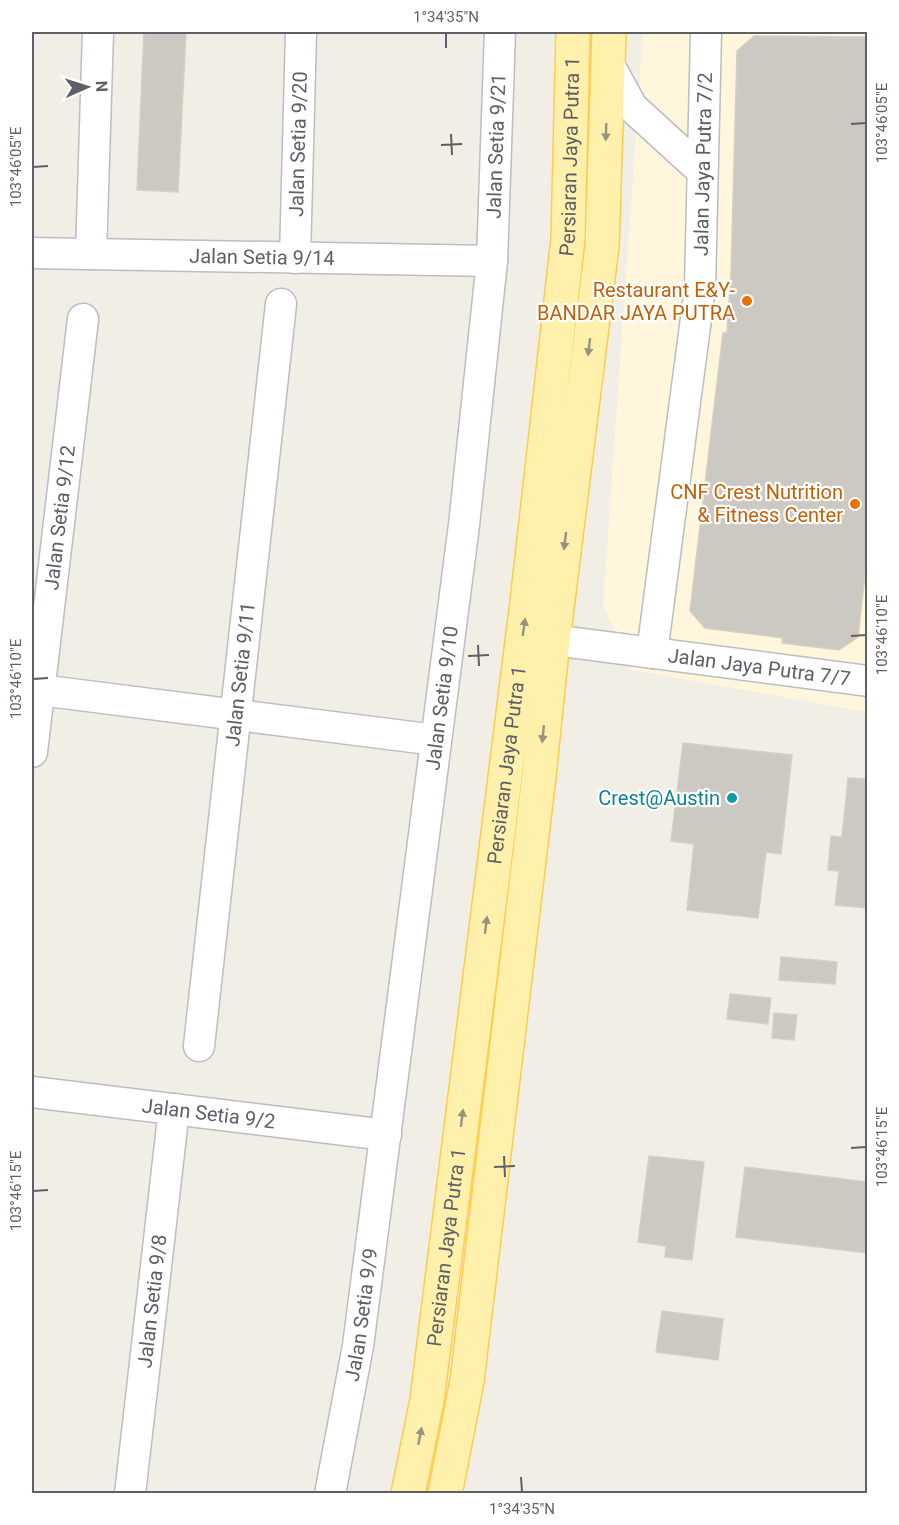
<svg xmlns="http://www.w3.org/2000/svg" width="899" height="1525" viewBox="0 0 899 1525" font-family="Roboto,sans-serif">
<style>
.commercial{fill:#fff6db}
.building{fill:#ccc8c2;stroke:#d6d0c3;stroke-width:1.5}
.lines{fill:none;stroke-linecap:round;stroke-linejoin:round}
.minor-casing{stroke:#babdc2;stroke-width:33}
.major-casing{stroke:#ffcc50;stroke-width:36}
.minor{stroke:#fff;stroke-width:30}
.major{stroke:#fff0ab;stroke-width:33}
.oneway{fill:#96937f}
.ticks{fill:none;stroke:#5d6167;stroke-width:2}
.food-dot{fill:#e8710a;stroke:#fff;stroke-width:2}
.culture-dot{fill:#0f9aa8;stroke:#fff;stroke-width:2}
.labels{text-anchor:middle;stroke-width:4.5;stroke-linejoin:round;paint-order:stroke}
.street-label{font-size:20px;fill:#5d6167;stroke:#fff}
.food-label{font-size:20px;fill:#c56008;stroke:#fff;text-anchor:end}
.culture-label{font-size:20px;fill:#0d838f;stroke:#fff;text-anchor:end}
.neatline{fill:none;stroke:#5d6167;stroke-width:2}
.ticks-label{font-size:15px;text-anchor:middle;fill:#5d6167}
</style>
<rect width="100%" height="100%" fill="#f1eee5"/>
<path class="commercial" d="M643,32h224v680l-235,-42 -29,-65z"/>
<path class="building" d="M144,32h42l-8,160 -41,-2z
M754,36l113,1v519l-9,81 -19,13 -57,-7 1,-5 -78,-10 -15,-17 28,-237 5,-41h4l4,-60 6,-222z
M683,743l109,12 -11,99 -15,-2 -8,66 -71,-8 7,-66 -23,-3z
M848,778l19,1v129l-32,-3 4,-34 -11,-1 3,-34 11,1z
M781,957l56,5 -2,22 -56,-4z
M730,994l41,4 -3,26 -41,-5z
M774,1013l23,2 -3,25 -22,-2z
M649,1156l55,6 -12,98 -27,-3 1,-11 -28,-4z
M745,1167l122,15v71l-131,-16z
M662,1311l61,8 -5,41 -62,-8z"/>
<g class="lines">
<g class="minor-casing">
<g id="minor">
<path d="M608,63l24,44 70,64"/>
<path id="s1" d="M32,253l460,8"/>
<path d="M91,254l7,-222"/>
<path id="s2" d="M295,258l6,-226"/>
<path id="s3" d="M553,640l315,41"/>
<path id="s4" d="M652,653l48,-365 6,-256"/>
<path d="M32,689l404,51"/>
<path id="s5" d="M32,752l51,-433"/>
<path id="s6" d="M199,1046l82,-742"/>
<path id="s7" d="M32,1092l354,43"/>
<path id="s8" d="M130,1494l44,-385"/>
<path id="s9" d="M330,1494l28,-148 106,-821 28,-264 8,-229"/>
</g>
</g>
<g class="major-casing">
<g id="major">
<path id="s10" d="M408,1494l19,-94 100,-798 41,-363 5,-207"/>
<path d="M445,1494l22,-113 6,-51 66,-554 14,-136 49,-394 7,-214"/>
</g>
</g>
<use href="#minor" class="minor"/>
<use href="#major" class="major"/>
</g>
<defs><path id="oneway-solid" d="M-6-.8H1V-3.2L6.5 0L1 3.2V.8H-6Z" transform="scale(1.5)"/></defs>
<g class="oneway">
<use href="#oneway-solid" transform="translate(606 132) rotate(92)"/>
<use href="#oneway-solid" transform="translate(589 347) rotate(97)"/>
<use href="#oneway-solid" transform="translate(565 541) rotate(97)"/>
<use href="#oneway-solid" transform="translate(524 627) rotate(-82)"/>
<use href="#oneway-solid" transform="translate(543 734) rotate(96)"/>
<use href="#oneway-solid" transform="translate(486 925) rotate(-83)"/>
<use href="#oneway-solid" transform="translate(462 1118) rotate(-83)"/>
<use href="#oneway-solid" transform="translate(420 1436) rotate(-79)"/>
</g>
<path class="ticks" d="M446,33v15M851,124l15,-1M451,134l1,21M441,145l21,-1M33,167l15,-1M851,636l15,-1M478,645l1,21M468,656l21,-1M33,679l15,-1M851,1148l15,-1M504,1156l1,21M494,1167l21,-1M33,1191l15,-1M521,1477l1,15"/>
<g class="food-dot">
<circle cx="747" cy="301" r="6"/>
<circle cx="855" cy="504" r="6"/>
</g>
<circle class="culture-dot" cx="732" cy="798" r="6"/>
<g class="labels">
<g class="street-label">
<text dy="7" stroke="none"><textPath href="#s2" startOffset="114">Jalan Setia 9/20</textPath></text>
<text dy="7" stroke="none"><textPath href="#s9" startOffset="1359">Jalan Setia 9/21</textPath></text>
<text dy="7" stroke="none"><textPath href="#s10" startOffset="1348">Persiaran Jaya Putra 1</textPath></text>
<text dy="7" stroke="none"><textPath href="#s4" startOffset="492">Jalan Jaya Putra 7/2</textPath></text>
<text dy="7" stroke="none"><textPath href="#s1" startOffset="230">Jalan Setia 9/14</textPath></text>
<text dy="7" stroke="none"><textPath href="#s5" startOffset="236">Jalan Setia 9/12</textPath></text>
<text dy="7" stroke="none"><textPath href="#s3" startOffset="208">Jalan Jaya Putra 7/7</textPath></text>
<text dy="7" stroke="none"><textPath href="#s6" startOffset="374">Jalan Setia 9/11</textPath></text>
<text dy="7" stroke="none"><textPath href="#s9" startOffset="804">Jalan Setia 9/10</textPath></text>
<text dy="7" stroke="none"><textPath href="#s10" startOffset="736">Persiaran Jaya Putra 1</textPath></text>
<text dy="7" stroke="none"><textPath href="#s7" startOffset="178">Jalan Setia 9/2</textPath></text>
<text dy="7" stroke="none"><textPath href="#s10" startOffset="250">Persiaran Jaya Putra 1</textPath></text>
<text dy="7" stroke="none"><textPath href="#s8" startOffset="194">Jalan Setia 9/8</textPath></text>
<text dy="7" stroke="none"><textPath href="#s9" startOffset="182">Jalan Setia 9/9</textPath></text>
</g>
<g class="food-label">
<text x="735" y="297">Restaurant E&amp;Y-<tspan x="735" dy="23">BANDAR JAYA PUTRA</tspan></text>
<text x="843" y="499">CNF Crest Nutrition<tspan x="843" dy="23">&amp; Fitness Center</tspan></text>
</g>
<g class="culture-label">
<text x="720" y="805">Crest@Austin</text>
</g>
</g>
<rect width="899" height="1525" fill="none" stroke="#ffffff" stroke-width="66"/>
<g transform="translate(87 87) rotate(87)" stroke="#ffffff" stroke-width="4.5" paint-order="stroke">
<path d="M0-4.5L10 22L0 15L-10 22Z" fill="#5d6167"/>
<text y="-9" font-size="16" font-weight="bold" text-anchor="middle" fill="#5d6167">N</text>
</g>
<rect x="33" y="33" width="833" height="1459" class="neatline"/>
<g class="ticks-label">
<text x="446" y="22">1°34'35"N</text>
<text transform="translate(882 123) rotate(-90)" y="5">103°46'05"E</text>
<text transform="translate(16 167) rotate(-90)" y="5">103°46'05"E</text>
<text transform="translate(882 635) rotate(-90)" y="5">103°46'10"E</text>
<text transform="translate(16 679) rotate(-90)" y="5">103°46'10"E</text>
<text transform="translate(882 1147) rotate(-90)" y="5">103°46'15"E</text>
<text transform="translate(16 1191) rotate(-90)" y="5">103°46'15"E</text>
<text x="522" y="1514">1°34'35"N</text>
</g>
</svg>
